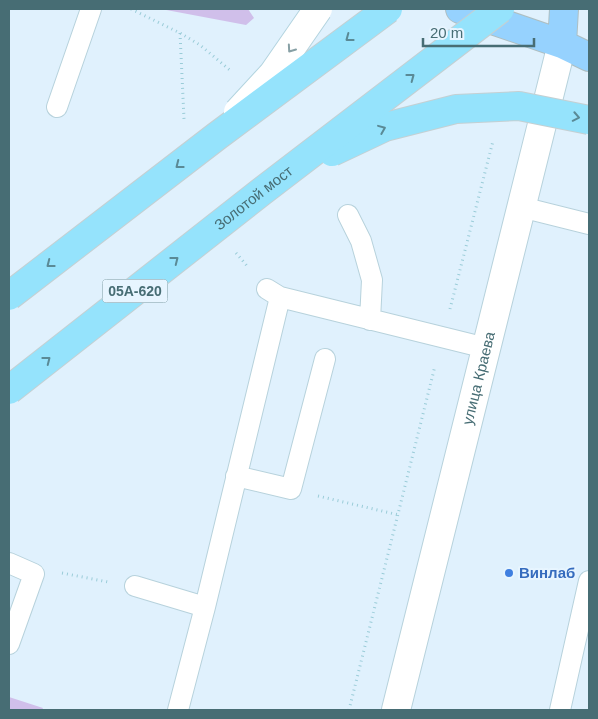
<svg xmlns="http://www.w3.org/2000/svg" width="598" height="719" viewBox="0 0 598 719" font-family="Helvetica,sans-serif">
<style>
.green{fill:#d0bfea}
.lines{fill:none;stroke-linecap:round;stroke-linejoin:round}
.service-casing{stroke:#b7d2dc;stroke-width:22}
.minor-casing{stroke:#b7d2dc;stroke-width:30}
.primary-casing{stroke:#aebfc2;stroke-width:30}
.path{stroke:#9accd8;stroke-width:3;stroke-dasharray:1 4;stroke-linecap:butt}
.service{stroke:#fff;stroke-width:20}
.minor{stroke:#fff;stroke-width:28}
.primary{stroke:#96d2fe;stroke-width:28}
.secondary-bridge-casing{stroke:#b3d4df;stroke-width:30;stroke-linecap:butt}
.trunk-bridge-casing{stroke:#c4d0d3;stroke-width:30;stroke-linecap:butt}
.secondary-bridge{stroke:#fff;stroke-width:28}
.trunk-bridge{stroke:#95e3fc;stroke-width:28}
.oneway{stroke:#5a8a96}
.oneway2{stroke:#87a0a5}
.shop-dot{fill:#3f7fe0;stroke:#e7f5ff;stroke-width:2}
.labels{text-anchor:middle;stroke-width:4;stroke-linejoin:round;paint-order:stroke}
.shield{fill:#e7f5ff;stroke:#77969e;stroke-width:1}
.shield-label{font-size:14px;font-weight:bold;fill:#476d74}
.street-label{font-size:15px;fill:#476d74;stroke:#e7f5ff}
.shop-label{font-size:15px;font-weight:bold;fill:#366cbe;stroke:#e7f5ff;text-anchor:start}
</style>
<rect width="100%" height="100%" fill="#e0f1fd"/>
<path class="green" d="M161,9h87l6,9 -8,7z
M9,697l34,11 -1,2h-33z"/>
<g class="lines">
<g class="service-casing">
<path id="service" d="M57,107l34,-98
M521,207l68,17
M348,215l13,26 11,39 -2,40
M267,289l13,8 206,51
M236,476l55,13 34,-130
M9,563l25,11 -25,70
M135,586l70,21
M178,710l27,-103 75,-310
M560,710l29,-129"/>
</g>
<g class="minor-casing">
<g id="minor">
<path id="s1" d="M396,710l166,-666"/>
</g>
</g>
<g class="primary-casing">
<path id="primary" d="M460,9l102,35 27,13
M562,44l2,-35"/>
</g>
<path class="path" d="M131,9l49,24 20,12 31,26
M180,33l4,86
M236,253l12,14
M450,309l43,-168
M318,496l81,19
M62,573l46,9
M349,710l86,-344"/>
<use href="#service" class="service"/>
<use href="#minor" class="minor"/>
<use href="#primary" class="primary"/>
<g class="secondary-bridge-casing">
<path id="secondary-bridge" d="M238,112l35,-38 45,-65"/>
</g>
<g class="trunk-bridge-casing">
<g id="trunk-bridge">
<path d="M332,152l53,-25 71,-18 63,-3 70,14"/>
<path d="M9,296l208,-160 171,-127"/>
<path id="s2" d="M9,390l252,-198 239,-183"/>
</g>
</g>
<use href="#secondary-bridge" class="secondary-bridge"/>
<use href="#trunk-bridge" class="trunk-bridge"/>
</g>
<defs><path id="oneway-chevron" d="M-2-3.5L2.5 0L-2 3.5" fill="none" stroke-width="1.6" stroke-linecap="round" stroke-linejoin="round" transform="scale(1.25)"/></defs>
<g class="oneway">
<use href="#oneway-chevron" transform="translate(349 38) rotate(143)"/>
<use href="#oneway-chevron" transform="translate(411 77) rotate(-37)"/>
<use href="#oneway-chevron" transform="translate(576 117) rotate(11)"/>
<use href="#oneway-chevron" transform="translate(382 129) rotate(-22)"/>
<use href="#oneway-chevron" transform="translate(179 165) rotate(142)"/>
<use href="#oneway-chevron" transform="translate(175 260) rotate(-38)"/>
<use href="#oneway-chevron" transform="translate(50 264) rotate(142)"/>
<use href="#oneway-chevron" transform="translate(47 360) rotate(-38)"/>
</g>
<use class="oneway2" href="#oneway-chevron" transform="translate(291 49) rotate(125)"/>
<circle class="shop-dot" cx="509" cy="573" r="5"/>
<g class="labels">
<rect class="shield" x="102.5" y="279.5" width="65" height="23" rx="4"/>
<g class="shield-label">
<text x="135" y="296">05А-620</text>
</g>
<g class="street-label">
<text dy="5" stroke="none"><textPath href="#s2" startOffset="311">Золотой мост</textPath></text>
<text dy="5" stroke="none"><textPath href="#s1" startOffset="342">улица Краева</textPath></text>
</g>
<g class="shop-label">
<text x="519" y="578">Винлаб</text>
</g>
</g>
<rect width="598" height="719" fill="none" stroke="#476d74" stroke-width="20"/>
<path d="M423 38v8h111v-8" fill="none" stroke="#476d74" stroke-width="2.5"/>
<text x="430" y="38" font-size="15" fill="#476d74" stroke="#e7f5ff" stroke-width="4" paint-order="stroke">20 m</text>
</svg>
